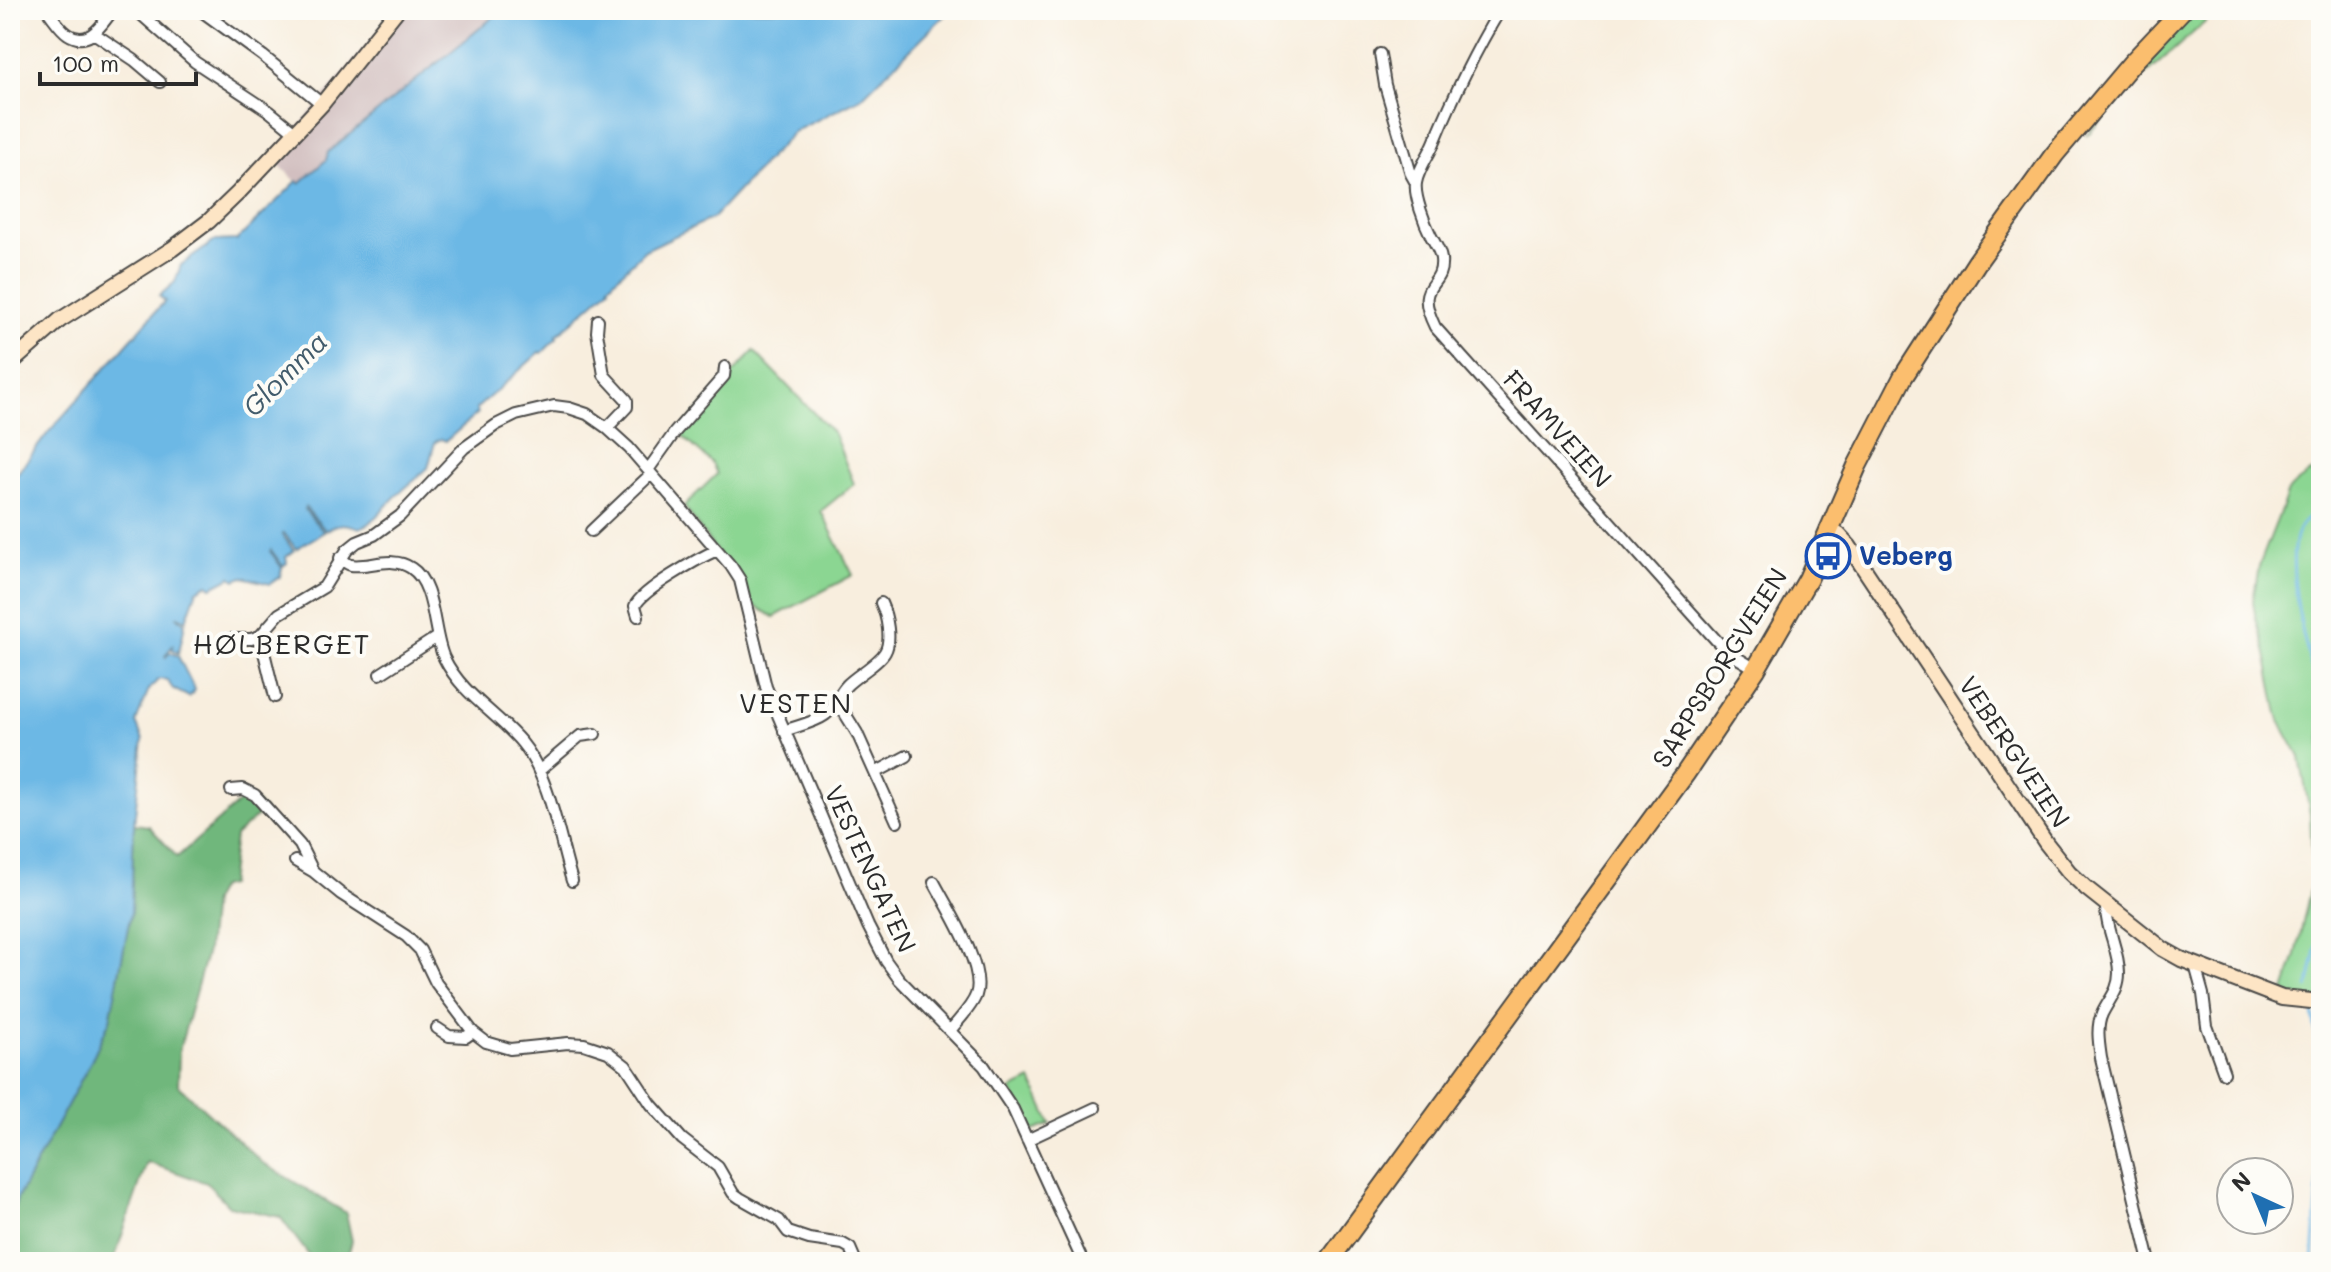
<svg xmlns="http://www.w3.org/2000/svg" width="2331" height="1272" viewBox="0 0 2331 1272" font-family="Mali,sans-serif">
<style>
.industrial{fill:#d2bfc0}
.green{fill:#8bd692;stroke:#5b805e;stroke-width:2}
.forest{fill:#70b77c;stroke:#4e7154;stroke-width:2}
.water{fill:#6cb8e5;stroke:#4c7288;stroke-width:2}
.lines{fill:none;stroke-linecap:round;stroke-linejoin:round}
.stream{stroke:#6cb8e5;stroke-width:3}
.street-casing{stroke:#4a4846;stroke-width:14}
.secondary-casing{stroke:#4a4846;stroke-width:18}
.highway-casing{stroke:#4a4846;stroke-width:22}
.street{stroke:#fff;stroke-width:10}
.secondary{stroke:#fde5c5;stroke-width:14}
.highway{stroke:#fbbe6e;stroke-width:18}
.labels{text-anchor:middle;stroke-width:8;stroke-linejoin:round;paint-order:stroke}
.street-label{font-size:26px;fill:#2b2b2b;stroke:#fdfcf7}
.transit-label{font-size:26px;font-weight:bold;fill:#164399;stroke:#fdfcf7;text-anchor:start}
.water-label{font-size:28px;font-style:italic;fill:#425c6c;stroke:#fdfcf7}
.neighbourhood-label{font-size:28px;letter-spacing:2px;fill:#2b2b2b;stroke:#fdfcf7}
</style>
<rect width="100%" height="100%" fill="#fdfcf7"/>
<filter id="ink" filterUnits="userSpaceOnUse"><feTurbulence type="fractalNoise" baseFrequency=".0125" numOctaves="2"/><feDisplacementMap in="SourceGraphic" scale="16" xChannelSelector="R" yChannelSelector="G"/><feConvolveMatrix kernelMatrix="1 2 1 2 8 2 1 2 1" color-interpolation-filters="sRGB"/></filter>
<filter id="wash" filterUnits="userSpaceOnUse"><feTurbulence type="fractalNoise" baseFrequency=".006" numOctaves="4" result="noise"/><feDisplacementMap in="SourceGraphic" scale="32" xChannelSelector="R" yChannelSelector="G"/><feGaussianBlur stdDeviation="1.8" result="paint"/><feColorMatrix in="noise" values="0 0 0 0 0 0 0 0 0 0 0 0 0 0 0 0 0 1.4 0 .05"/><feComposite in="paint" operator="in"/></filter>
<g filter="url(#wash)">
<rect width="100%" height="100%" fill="#f8eede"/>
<path class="industrial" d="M397,10h105l-174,142 -2,8 -27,24 -27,-26z"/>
<path class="green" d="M2197,10h22l-74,65 -59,61 51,-67z
M754,351l80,83 20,50 -33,27 32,64 -79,42 -29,-17 -2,-11 -59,-83 33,-32 -5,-11 -34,-31z
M2321,465v529l-2,8 -37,-4 14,-43 17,-79 -3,-62 -10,-57 -20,-36 -3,-12 -12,-60 -9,-30 -3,-18 6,-35 29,-74c8,-12 23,-17 33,-27z
M1031,1080l20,44 -20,8 -20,-42z"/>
<path class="forest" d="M243,799l12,2 9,9 -29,26 -6,49 -9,2 -8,14 -5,50 -28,100 -1,34 85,78 83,50 6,28 -6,21h-32l-34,-45 -51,-11 -22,-23 -60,-21 -34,100h-103v-41l7,-22 73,-136 20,-43 21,-108 3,-88 15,2 28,31z"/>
<path class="water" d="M502,10h448l-89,88 -68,34 -80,86 -68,32 -36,35 1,3 -54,48 1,2 -15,15 -2,-1 -64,57 2,4 -32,28 -5,-2 -6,3 -7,26 -33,29 -26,27 -9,4c-14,-5 -22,-6 -34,3l-21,-24 -1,2 20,23 -28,17 -12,-16 -2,1 12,17 -8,6 1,6 -4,3 -12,-16 -1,1 12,17 -2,9 -10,7 -27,-7 -7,3 -5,-3 -19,10 -4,-3 -11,6 -11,30 -8,-4 -1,1 8,6c-2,10 -3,19 -7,30l-6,-4 1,-5 -8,12 1,1 4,-5 8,4 17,34 -6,7 -16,-8 -6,-9 -8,-1 -10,10 -13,33 7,18 -9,84 -3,88 -21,108 -20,43 -73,136 -7,22v-749l6,3 32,-42 117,-132 -6,-5 16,-14 6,-17 34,-24 22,-1 60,-59 3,2 26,-23 2,-8z"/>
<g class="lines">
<path class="stream" d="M2321,507c-7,6 -18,14 -22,22 -16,30 7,133 22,163
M2308,988l13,-61
M2313,1010l5,41 3,78
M2313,1262l8,-129"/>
</g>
</g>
<g filter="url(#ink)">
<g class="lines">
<g class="street-casing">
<path id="street" d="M47,10c6,7 13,19 21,24 21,14 34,-10 45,-24
M136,10l59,52 74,49 27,22
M200,10l63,46 59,48
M1500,10c-26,43 -47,87 -66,133 -5,12 -16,27 -18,40 -2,13 9,41 15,53 4,8 9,14 10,23 3,31 -29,21 -6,68l281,313 13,13 27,16
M95,34l39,26 26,22
M1380,54l5,31 26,89 5,9
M598,320l-1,12 7,43 23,25v7l-20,21
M648,470l27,-38 49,-56 1,-9
M591,531l60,-57
M340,558c4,3 7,6 11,7 17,3 42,-10 60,3 25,16 21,64 33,90 18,37 53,55 78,85 28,34 37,96 50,138
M638,616l-3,-10c7,-16 64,-48 82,-56
M260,636l15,61
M226,639h25l9,-3 19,-22 45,-27 23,-37 10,-8 17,-7 26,-19 64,-68 32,-23 20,-10 38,-9 15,2 18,6 20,14 22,20 102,118 9,14 26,107 102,239 18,35 13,18 85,87 29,43 70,153
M380,674l57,-37
M833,706l11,6 13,21 40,89
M784,731c12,-5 30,-8 41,-16 10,-7 13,-21 22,-30 10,-10 32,-22 38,-33 7,-12 2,-36 -4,-49
M540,770l40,-34 15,-2
M875,773l32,-17
M231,790l12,-1 12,6 45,50 13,26
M295,861l19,11 27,22 65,42 14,14 16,33 37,49 13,10 24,7 58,-6 16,1 24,8 18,14 25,38 31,35 36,28 15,26 7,5 39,22 9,12 21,7 34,5 7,4 6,14
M934,882c13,25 52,85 42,113 -4,12 -18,25 -26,36
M2106,904c-1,24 13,45 13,69 0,18 -10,26 -17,41 -6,13 -3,30 -1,44l49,204
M2195,965l8,29 4,32 17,47
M437,1028l12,8 17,1 7,-5
M1027,1140l68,-32"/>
</g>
<g class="secondary-casing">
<path id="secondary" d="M10,364l50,-44 112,-71 37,-28 29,-28 84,-89 75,-94
M1830,531l9,4 10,11 197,297 23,29 17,16 77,61 18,10 101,39 39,4"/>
</g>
<g class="highway-casing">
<path id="highway" d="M1328,1262l357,-488 71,-105 52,-90 49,-113 46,-89 74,-115 77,-107 77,-91 51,-54"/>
</g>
<use href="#street" class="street"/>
<use href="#secondary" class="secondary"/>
<use href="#highway" class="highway"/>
</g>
</g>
<defs>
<g id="bus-ring" transform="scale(2.3)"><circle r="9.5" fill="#fdfcf7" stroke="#1a4fb4" stroke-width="1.5"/><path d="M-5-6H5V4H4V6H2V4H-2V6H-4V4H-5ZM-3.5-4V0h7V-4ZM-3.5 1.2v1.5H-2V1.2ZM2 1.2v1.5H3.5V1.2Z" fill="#1a4fb4"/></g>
</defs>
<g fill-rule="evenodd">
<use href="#bus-ring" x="1828" y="556"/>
</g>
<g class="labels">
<g class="street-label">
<text transform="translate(1557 429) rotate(48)" y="9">FRAMVEIEN</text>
<text transform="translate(1720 668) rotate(-58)" y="9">SARPSBORGVEIEN</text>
<text transform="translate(2014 752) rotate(56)" y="9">VEBERGVEIEN</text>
<text transform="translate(870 869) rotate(65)" y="9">VESTENGATEN</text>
</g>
<g class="transit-label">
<text x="1859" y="565">Veberg</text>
</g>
<g class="water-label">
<text transform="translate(285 374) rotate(-45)" y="10">Glomma</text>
</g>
<g class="neighbourhood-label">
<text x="282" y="654">HØLBERGET</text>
<text x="796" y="713">VESTEN</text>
</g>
</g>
<rect width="2331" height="1272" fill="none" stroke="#fdfcf7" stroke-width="40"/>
<g transform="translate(2255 1196) rotate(316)"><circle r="38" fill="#fdfcf7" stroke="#a9a8a5" stroke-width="2"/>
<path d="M0-6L14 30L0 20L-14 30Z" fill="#1f6fb2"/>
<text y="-12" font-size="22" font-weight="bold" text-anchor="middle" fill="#2b2b2b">N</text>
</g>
<path d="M40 72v12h156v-12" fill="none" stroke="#2b2b2b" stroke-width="4"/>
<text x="52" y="72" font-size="24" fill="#2b2b2b" stroke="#fdfcf7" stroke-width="6" paint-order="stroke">100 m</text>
</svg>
